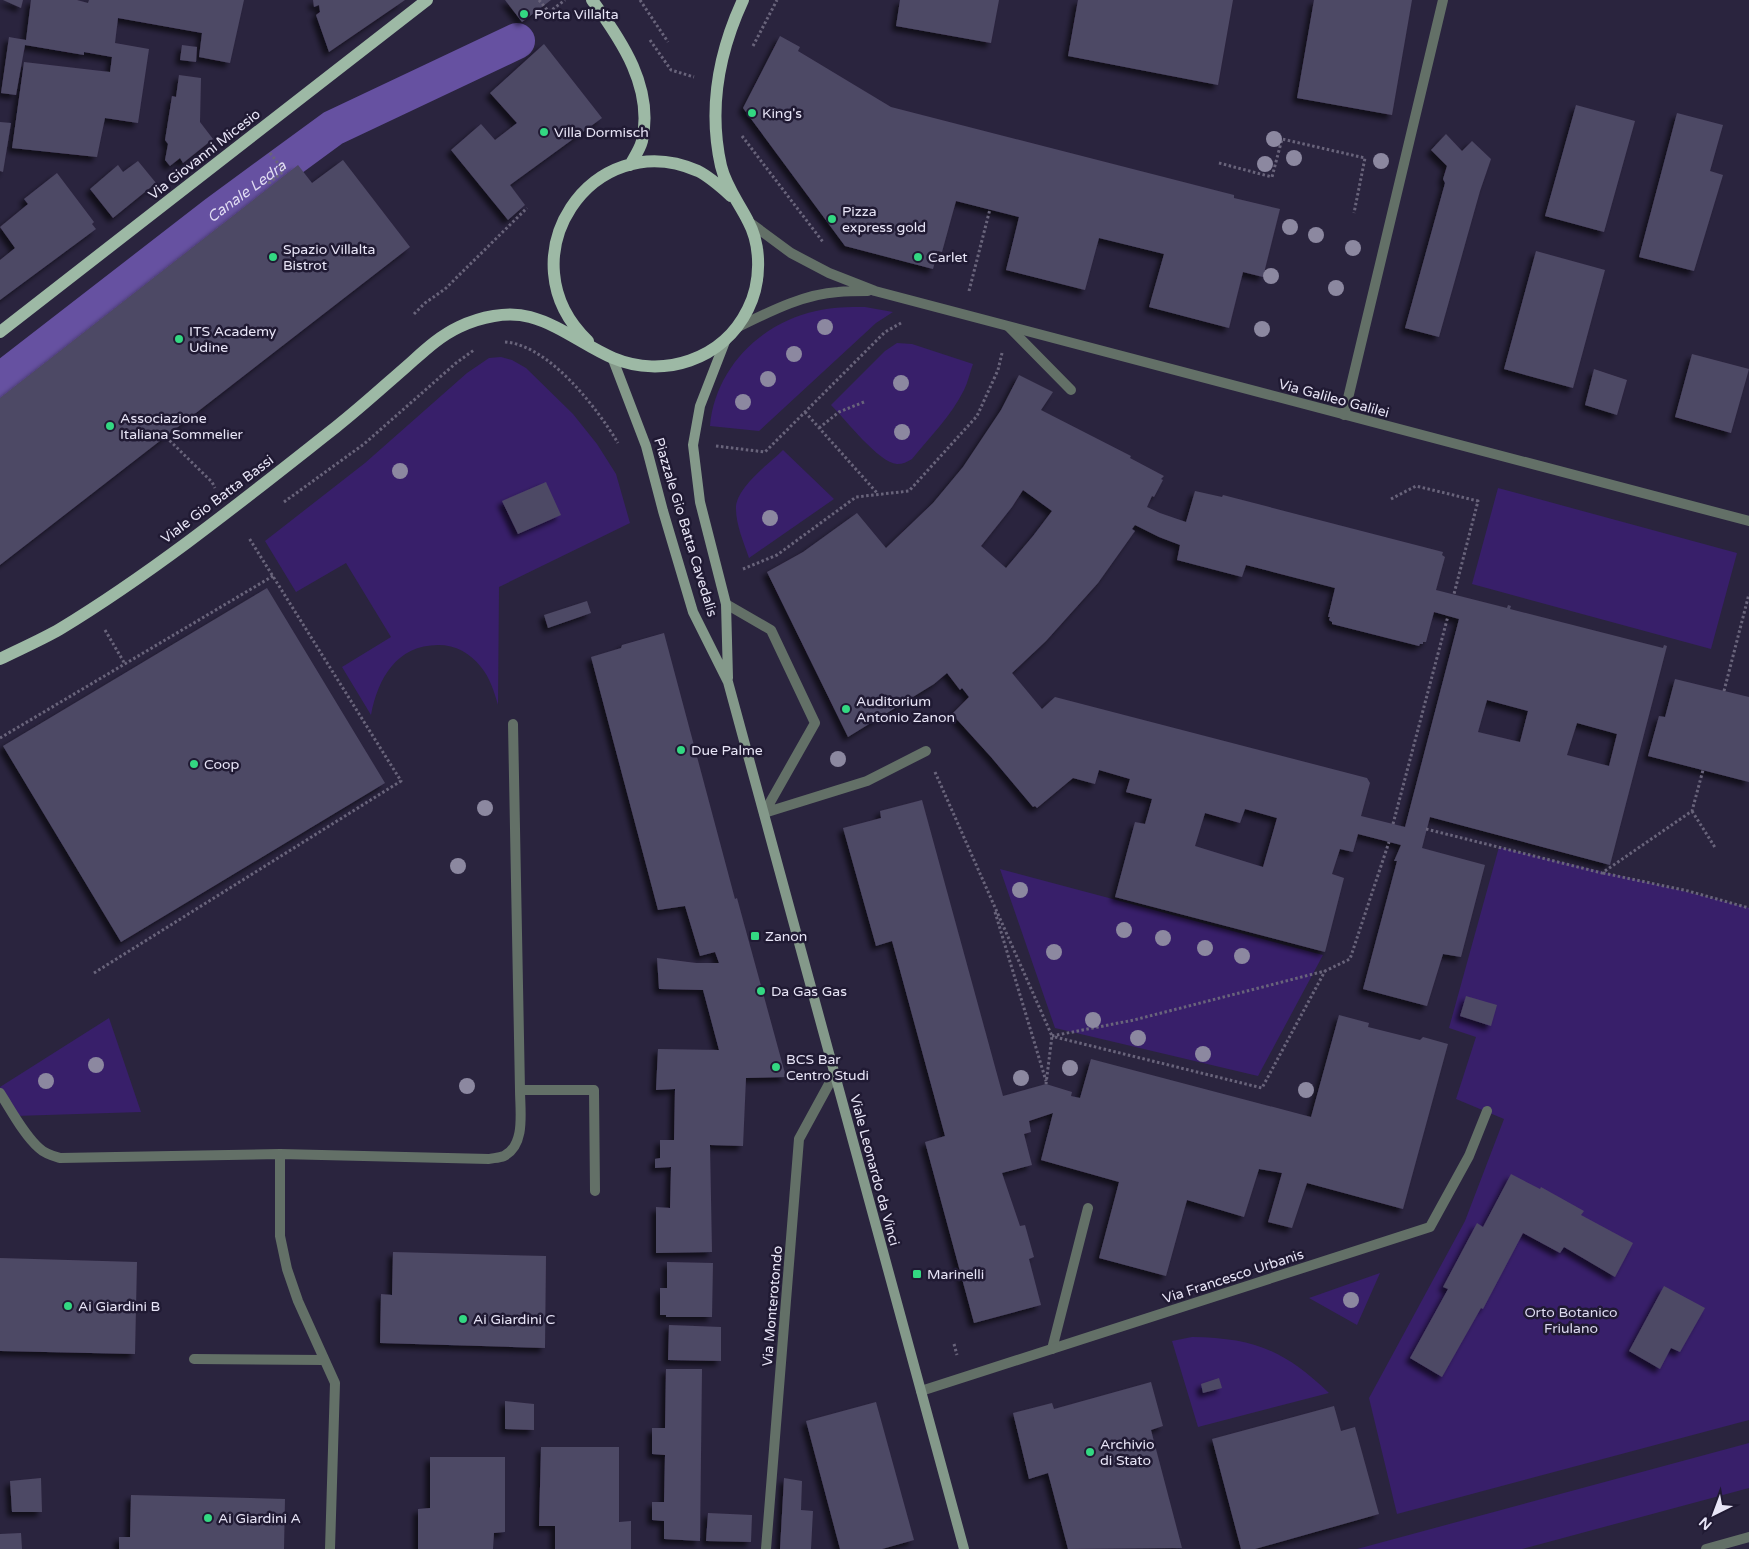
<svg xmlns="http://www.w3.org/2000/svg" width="1749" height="1549" viewBox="0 0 1749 1549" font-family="'Varela Round',sans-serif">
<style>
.green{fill:#381f6a}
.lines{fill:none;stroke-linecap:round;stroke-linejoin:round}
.canal{stroke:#6651a1;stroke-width:36}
.building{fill:#4e4865;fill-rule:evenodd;filter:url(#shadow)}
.path{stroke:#69647b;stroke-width:3;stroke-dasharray:2.5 2.5;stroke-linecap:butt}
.lane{stroke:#637067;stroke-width:10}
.street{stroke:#637067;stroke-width:10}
.secondary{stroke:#84998a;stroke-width:10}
.primary{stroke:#9db9a5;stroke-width:12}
.tree{fill:#8c88a0}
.poi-dot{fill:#33d882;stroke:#201a33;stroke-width:2}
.labels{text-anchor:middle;stroke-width:5;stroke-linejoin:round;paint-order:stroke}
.poi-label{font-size:14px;fill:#e8e5f7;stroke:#201a33;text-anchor:start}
.street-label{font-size:14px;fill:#e8e5f7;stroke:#201a33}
.park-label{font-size:14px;fill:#dddaf0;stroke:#201a33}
.water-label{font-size:15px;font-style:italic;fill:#dfdbf2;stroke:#201a33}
</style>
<defs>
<filter id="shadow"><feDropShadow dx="-4.5" dy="4.5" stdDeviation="2.5" flood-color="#0009"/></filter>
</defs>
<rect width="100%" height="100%" fill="#2a243e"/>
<path class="green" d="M865,307l28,5 -17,11 -117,108 -49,-5c5,-57 50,-103 106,-115 16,-4 32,-4 49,-4z
M897,343l15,1 61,20c-3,8 -5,18 -9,26 -13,26 -34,47 -52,69 -5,3 -9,5 -15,5 -18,-1 -52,-45 -66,-59l54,-54z
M501,357l11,3 14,8 47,46 24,30 19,30 14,49 -131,64 -1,118c-4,-14 -8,-27 -17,-38 -11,-14 -25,-22 -43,-22 -41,0 -60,33 -67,70l-29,-48 49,-30 -45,-74 -50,29 -31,-51 100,-78 102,-90 22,-15z
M783,450l51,49 -85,59c-5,-15 -13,-33 -13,-49 -1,-21 33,-45 47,-59z
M1498,488l239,65 -26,96 -239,-65z
M1499,847c83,21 167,38 250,61v512l-352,94 -28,-116 96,-177 39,-102 -48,-20 20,-62 -27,-9z
M1000,869l323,86 -65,121 -203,-48z
M109,1018l32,94 -126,4 -15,-23v-6z
M1380,1273l-23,52 -48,-27z
M1192,1337c62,1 92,13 137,56l-131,34 -26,-86z
M1749,1443v45l-227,61h-165z"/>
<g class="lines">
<path class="canal" id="s1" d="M0,381l217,-168 116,-85 184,-87"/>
</g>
<path class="building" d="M3,0h20l-2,8z
M31,0h46l11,3 1,-3h155l-14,63 -31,-6 3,-24 -84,-15 -3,25 34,6 -11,74 -33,-5 -8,39 -85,-9 12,-86 86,10 2,-15 -28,-5v3l-59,-10 -9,50 -15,-2 8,-56 17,3z
M313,0h92l-76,52 -13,-37 4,-3 -1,-7 -5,2z
M505,0h46l-29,22z
M900,0h99l-8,43 -95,-17z
M1078,0h155l-15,85 -150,-29z
M1314,0h98l-20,115 -95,-17z
M780,36l20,11 -2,4 93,56 343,88v3l46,11 -17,68 -20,-5 -14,56 -80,-21 15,-53 -65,-16 -14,52 -79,-20 13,-53 -63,-16 -14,51 -4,-1 -5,18 -88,-23 -102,-138z
M544,44l58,74 -92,67 15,20 -17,15 -57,-70 30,-26 14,16 22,-17 -27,-30z
M182,45l15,2 -1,15 -16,-2z
M179,75l22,3 -1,44 13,17 -30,24 -3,-5 -10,8 -5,-6 3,-16 -3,-4 7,-44 4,1z
M1576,105l59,16 -31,111 -59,-16z
M1677,113l46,12 -13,46 13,4 -29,96 -55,-14z
M0,122l11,1 -8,49 -3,-1z
M1446,134l16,17 10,-10 19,18 -11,32 -41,146 -34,-9 40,-145 -2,-4 4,-13 -16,-16z
M343,160l67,87 -410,318v-167l298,-233 14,18z
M138,161l18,22 -43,35 -23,-29 28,-24 5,7z
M57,173l37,49 -2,2 4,5 -96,71v-40l15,-12 -15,-21 28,-23 -4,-5z
M1536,251l69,19 -32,118 -69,-19z
M1692,354l57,15 -18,64 -56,-16z
M1594,369l33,11 -10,35 -32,-10z
M1019,375l34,17 -12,18 90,46 -1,2 34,18 -3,3 2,1 -9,17 -2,-1 -5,11 13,6 26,9 9,-31 27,6 1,-2 220,57 -1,3 3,2 -9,33 71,18 1,-3 3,1 -1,3 153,39 1,-3 3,1 -57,219 -180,-48 -8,31 63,17 -24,92 -18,-3 -16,52 -64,-17 34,-128h-3l7,-16 -43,-11 -5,18 -13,-3 -8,25 12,4 -19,74 -210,-55 20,-75 10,2 7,-25 -26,-7 4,-13 -31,-9 -4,14 -22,-6 -36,30 -2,-2 -2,1 -42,-50 -39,-43 17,-17 -7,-9 -2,2 -13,-17 -13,11 -86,53 -81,-165 36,-20 54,-39 29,35 47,-45 30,-36 38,-57zM1023,490l29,21 -19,25 -27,32 -25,-22 31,-39zM1135,525l24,12 21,8 -3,15 65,17 4,-12 89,23 -7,29h2l-1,3 3,2v2l87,22 1,-2h3v-2h3l8,-30 25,7 -54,208 -44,-11 9,-33 -3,-5 -312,-81 -13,12 -30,-36 34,-32 52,-58 37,-52 -3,-2zM1487,700l41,11 -8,31 -42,-10zM1577,723l40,11 -8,32 -42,-11zM1245,809l32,9 -14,49 -68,-21 10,-33 35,10z
M546,482l15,33 -43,19 -16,-33z
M267,588l118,195 -264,159 -118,-196z
M587,601l4,12 -43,15 -4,-13z
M664,633l71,266 2,-1 49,179 -40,1 -3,68 -33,-1 2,107 -56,1v-46l14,1 1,-41 -16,1v-9l5,-1v-18h14l1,-51 -19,1 2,-41 61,1 -16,-60 -44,-1 -2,-31 39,5h23l-4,-11 -15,4 -15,-50 -27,4 -67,-253 30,-9 1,-3z
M1675,679l74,18v85l-101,-26 11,-40 6,1z
M922,800l81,296 43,-12 26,8 -1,4 9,2 11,-39 220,58 28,-102 30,8 -1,4 52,13 3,-3 25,7 -45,165 -96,-26 -15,45 -24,-6 14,-49 -23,-4 -15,48 -57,-17 -21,76 -67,-18 20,-76 -78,-22 12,-47 -24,8 2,11 -7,2 8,31 -30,8 18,53 5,-1 9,32 -5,2 12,46 -67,18 -49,-181 20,-6 -53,-195 -16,5 -33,-118 38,-10 -1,-7z
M1466,996l31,9 -6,21 -31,-10z
M1511,1174l29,15 1,-2 43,24 -3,4 52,28 -18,34 -51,-30 -4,6 -37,-20 -40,76 -2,-1 -39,69 -32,-19 38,-69 -5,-2 34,-64 6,4z
M393,1252l153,4 -1,92 -165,-5 1,-49 11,1z
M0,1258l137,4 -2,92 -135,-3z
M667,1262l46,1 -1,54h-46v-2h-6v-27h7z
M1664,1286l41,22 -25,44 -9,-4 -11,21 -31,-18z
M669,1325l52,2v34l-53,-1z
M666,1369h36l-2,172 -36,-2v-18l-12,-1v-18h12l1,-47 -13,-1v-26h13z
M1219,1378l3,10 -19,5 -2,-9z
M1151,1382l12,44 -12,4 31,118 -114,1 -20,-76 -19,6 -16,-66 39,-10 2,6z
M505,1401l29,3v26l-29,-1z
M876,1402l38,138 -32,9h-42l-34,-128z
M1334,1406l7,25 14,-4 24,87 -124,35h-14l-29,-110z
M541,1447h78v75l12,-1v28h-76v-23h-16z
M430,1457h75v75l-11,1 -1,16h-75v-40l12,-1z
M41,1478l1,34h-30l-2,-31z
M784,1478l18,3 -1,29 12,1 -2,38h-31z
M131,1495l154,4 -1,50h-165v-12h11z
M708,1513l44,2 -1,27 -45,-1z
M21,1533l1,16h-22v-15z"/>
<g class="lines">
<path class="path" d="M539,0l10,12 16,-12
M640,0l28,42
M650,40l21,30 23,7
M753,46l24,-46
M742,136l81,106
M270,153l14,18 -15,12 2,2
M1219,163l53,14 10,-38 83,19 -11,55
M969,291l21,-82
M414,314l11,-11 20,-14 82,-81
M505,342c44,3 92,66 113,101
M805,412l73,82
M819,428l20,-16 25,-10
M166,437l46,45 3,6
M716,446l49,6 120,-120 16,-9
M1391,499l25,-13 62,15 -24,93
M284,502l80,-58 92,-81 18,-13
M743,569l34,-14 79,-58 53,-6 68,-75 21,-46 4,-17
M105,630l20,34
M1724,691l25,-97
M0,738l273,-162
M935,772l117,264 -6,48
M1692,811l24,38
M1393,824l55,-208
M1426,829l176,44 90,-62 11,-41
M1603,873l85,18 61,17
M995,912l51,169
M94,973l307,-192 -152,-243
M1052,1036l82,-16 191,-49 25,-12 39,-117
M1055,1037l207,51 63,-117
M954,1344l3,11"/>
<path class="lane" d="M1009,327l62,63
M1344,415l99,-415
M726,604l45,26 44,93 -51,90
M764,813l103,-32 59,-30
M520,1090h74l1,101
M0,1093c11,17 24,42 39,55 6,6 14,8 21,10l220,-4v82l7,33 11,32 37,82 -5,166
M280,1154l209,5c4,-1 10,-1 15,-3 22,-11 16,-45 16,-66l-7,-366
M1052,1349l36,-141
M194,1359l130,1
M1706,1549l43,-12"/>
<path class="street" d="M749,222l42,31 38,20 46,18 874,230
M736,328c31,-15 67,-34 102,-36 10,-1 20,-1 30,-1
M921,1391l509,-164 39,-71 18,-45
M766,1549l33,-410 36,-66"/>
<path class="secondary" d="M726,339l-26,67 -7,39 7,57 26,102 2,74
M612,357l34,89 17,65 30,101 35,70 236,867"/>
<path class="primary" d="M592,0c30,41 62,88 50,141 -2,8 -8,17 -12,24
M0,332l427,-332
M588,341c-86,-82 4,-217 110,-170 12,6 23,16 33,25
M0,659c20,-10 41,-19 60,-30 97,-59 187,-132 276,-202 24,-19 47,-40 70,-60 17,-15 32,-30 53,-40 21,-10 48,-16 71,-10 30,8 55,29 83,41 50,21 110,2 135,-49 13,-26 14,-62 0,-88 -9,-18 -22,-34 -27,-55 -13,-58 -3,-112 22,-166"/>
</g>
<g class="tree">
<circle cx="1274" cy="139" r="8"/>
<circle cx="1294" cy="158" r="8"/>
<circle cx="1381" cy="161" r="8"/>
<circle cx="1265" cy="164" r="8"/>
<circle cx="1290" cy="227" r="8"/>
<circle cx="1316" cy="235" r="8"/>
<circle cx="1353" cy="248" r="8"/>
<circle cx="1271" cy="276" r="8"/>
<circle cx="1336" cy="288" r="8"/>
<circle cx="825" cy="327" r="8"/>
<circle cx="1262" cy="329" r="8"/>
<circle cx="794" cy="354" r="8"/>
<circle cx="768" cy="379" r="8"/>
<circle cx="901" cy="383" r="8"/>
<circle cx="743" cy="402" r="8"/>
<circle cx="902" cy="432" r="8"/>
<circle cx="400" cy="471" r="8"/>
<circle cx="770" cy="518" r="8"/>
<circle cx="838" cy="759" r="8"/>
<circle cx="485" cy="808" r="8"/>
<circle cx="458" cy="866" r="8"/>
<circle cx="1020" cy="890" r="8"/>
<circle cx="1124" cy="930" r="8"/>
<circle cx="1163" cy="938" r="8"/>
<circle cx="1205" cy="948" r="8"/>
<circle cx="1054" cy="952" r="8"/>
<circle cx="1242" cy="956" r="8"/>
<circle cx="1093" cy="1020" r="8"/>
<circle cx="1138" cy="1038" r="8"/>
<circle cx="1203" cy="1054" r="8"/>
<circle cx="96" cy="1065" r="8"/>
<circle cx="1070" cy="1068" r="8"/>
<circle cx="1021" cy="1078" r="8"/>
<circle cx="46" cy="1081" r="8"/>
<circle cx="467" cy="1086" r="8"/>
<circle cx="1306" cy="1090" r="8"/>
<circle cx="1351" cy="1300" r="8"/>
</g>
<g class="poi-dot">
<circle cx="524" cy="14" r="5"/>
<circle cx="752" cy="113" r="5"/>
<circle cx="544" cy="132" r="5"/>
<circle cx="832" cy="219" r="5"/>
<circle cx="273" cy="257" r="5"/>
<circle cx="918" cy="257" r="5"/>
<circle cx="179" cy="339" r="5"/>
<circle cx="110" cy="426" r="5"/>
<circle cx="846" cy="709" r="5"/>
<circle cx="681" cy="750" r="5"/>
<circle cx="194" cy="764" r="5"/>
<rect x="750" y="931" width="10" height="10" rx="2.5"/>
<circle cx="761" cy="991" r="5"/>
<circle cx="776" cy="1067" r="5"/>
<rect x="912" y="1269" width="10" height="10" rx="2.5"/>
<circle cx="68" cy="1306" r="5"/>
<circle cx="463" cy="1319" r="5"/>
<circle cx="1090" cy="1452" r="5"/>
<circle cx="208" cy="1518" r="5"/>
</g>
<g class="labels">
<g class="poi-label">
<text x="534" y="19">Porta Villalta</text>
<text x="762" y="118">King's</text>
<text x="554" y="137">Villa Dormisch</text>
<text x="842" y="216">Pizza<tspan x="842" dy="16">express gold</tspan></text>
<text x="283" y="254">Spazio Villalta<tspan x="283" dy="16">Bistrot</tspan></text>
<text x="928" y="262">Carlet</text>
<text x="189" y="336">ITS Academy<tspan x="189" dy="16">Udine</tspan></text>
<text x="120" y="423">Associazione<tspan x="120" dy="16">Italiana Sommelier</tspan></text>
<text x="856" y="706">Auditorium<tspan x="856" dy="16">Antonio Zanon</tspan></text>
<text x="691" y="755">Due Palme</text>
<text x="204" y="769">Coop</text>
<text x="765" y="941">Zanon</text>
<text x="771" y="996">Da Gas Gas</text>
<text x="786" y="1064">BCS Bar<tspan x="786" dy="16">Centro Studi</tspan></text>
<text x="927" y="1279">Marinelli</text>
<text x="78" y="1311">Ai Giardini B</text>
<text x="473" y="1324">Ai Giardini C</text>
<text x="1100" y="1449">Archivio<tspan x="1100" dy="16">di Stato</tspan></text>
<text x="218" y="1523">Ai Giardini A</text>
</g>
<g class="street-label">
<text transform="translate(204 154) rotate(-38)" y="5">Via Giovanni Micesio</text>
<text transform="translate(1334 398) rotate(15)" y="5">Via Galileo Galilei</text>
<text transform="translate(217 499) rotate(-37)" y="5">Viale Gio Batta Bassi</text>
<text transform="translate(686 527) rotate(73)" y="5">Piazzale Gio Batta Cavedalis</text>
<text transform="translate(875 1170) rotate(75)" y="5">Viale Leonardo da Vinci</text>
<text transform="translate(1233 1276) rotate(-18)" y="5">Via Francesco Urbanis</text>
<text transform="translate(772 1306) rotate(-85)" y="5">Via Monterotondo</text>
</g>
<g class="park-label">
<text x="1571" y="1317">Orto Botanico<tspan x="1571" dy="16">Friulano</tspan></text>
</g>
<g class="water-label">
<text dy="5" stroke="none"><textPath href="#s1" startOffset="311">Canale Ledra</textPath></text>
</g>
</g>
<g transform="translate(1714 1514) rotate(222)" stroke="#201a33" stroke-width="4" paint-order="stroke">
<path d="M0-4L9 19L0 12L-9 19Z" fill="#e8e5f7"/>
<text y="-8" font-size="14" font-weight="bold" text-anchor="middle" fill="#e8e5f7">N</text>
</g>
</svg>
